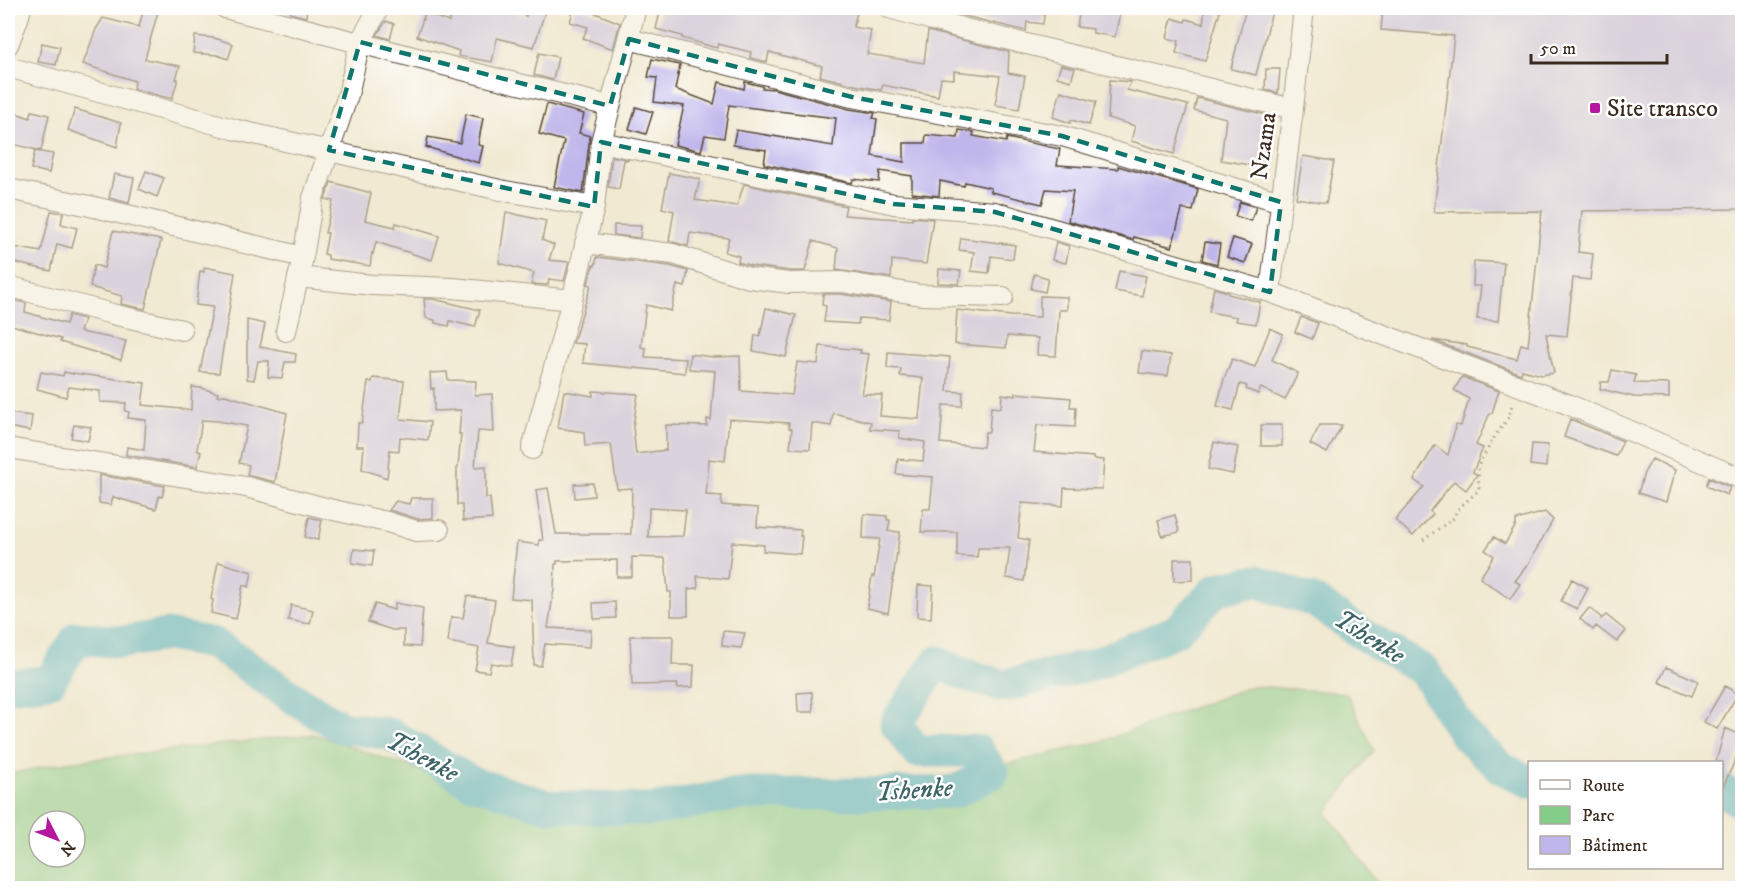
<svg xmlns="http://www.w3.org/2000/svg" width="1750" height="896" viewBox="0 0 1750 896" font-family="'IM FELL DW Pica',serif">
<style>
.green{fill:#84cd88;stroke:#607c53;stroke-width:1.5;fill-rule:evenodd}
.lines{fill:none;stroke-linecap:round;stroke-linejoin:round}
.river{stroke:#41aac1;stroke-width:33}
.building{fill:#bfb6eb;fill-rule:evenodd}
.street-casing{stroke:#564739;stroke-width:22}
.path{stroke:#564739;stroke-width:3;stroke-dasharray:1.5 4.5;stroke-linecap:butt}
.street{stroke:#fff;stroke-width:20}
.marked{fill:none;stroke:#0f766e;stroke-width:4.5;stroke-dasharray:12 8;stroke-linejoin:round}
.poi-dot{fill:#b5179e;stroke:#fff;stroke-width:2}
.labels{text-anchor:middle;stroke-width:5;stroke-linejoin:round;paint-order:stroke}
.poi-label{font-size:24px;fill:#3b2a1e;stroke:#fff;text-anchor:start}
.street-label{font-size:24px;fill:#3b2a1e;stroke:#fff}
.water-label{font-size:26px;font-style:italic;fill:#3e6467;stroke:#fff}
</style>
<rect width="100%" height="100%" fill="#fff"/>
<filter id="ink" filterUnits="userSpaceOnUse"><feTurbulence type="fractalNoise" baseFrequency=".0167" numOctaves="2"/><feDisplacementMap in="SourceGraphic" scale="12" xChannelSelector="R" yChannelSelector="G"/><feConvolveMatrix kernelMatrix="1 2 1 2 8 2 1 2 1" color-interpolation-filters="sRGB"/></filter>
<filter id="wash" filterUnits="userSpaceOnUse"><feTurbulence type="fractalNoise" baseFrequency=".008" numOctaves="4" result="noise"/><feDisplacementMap in="SourceGraphic" scale="24" xChannelSelector="R" yChannelSelector="G"/><feGaussianBlur stdDeviation="1.35" result="paint"/><feColorMatrix in="noise" values="0 0 0 0 0 0 0 0 0 0 0 0 0 0 0 0 0 1.4 0 .05"/><feComposite in="paint" operator="in"/></filter>
<g filter="url(#wash)">
<rect width="100%" height="100%" fill="#f1e9d1"/>
<path class="green" d="M1252,686l94,7 28,57 -48,63 56,75h-1374v-114l59,-12 247,-28 159,55 312,11 188,-28 130,-31zM39,821h36v36h-36z"/>
<g class="lines">
<path class="river" d="M8,686l42,-5 27,-43 45,4 45,-7 48,9 83,57 43,26 49,7 81,48 77,24 104,4 85,-16h114l102,-2 40,-19 -15,-22h-62l-20,-28 41,-61 27,12 39,12 89,-21 84,-34 41,-42 39,-8 60,21 52,36 55,32 43,66 37,33 27,13
M1722,790l20,13"/>
</g>
<g id="blocks">
<path class="building" d="M144,8h15l-14,51 35,7 -4,13h2l-6,20 -39,-10 2,-8 -52,-17 13,-35 7,-11 36,9z
M291,8h16l-1,9 -16,-4z
M453,8h46l27,8 2,-8h18l-12,39 -37,-9 -5,24 -34,-6 1,-5 -42,-15 8,-23 24,9z
M574,8h9l37,15 -7,26 -30,-11 5,-11 -18,-5z
M661,8h175l21,5 -4,14 18,3 -4,24 57,9 4,-32 81,21 -1,21 17,3 -6,33 -24,-4 5,-29 -46,-5v8l-13,-1 -3,18 -55,-11 -2,5 -26,-5 -35,-9 2,-10 -53,-14 -2,10 -17,-4 1,-6 -33,-8 -1,4 -35,-10v-2l-26,-7z
M932,8h113l-2,16 -16,-2 -1,9z
M1080,8h41l-6,29 -22,-4v-4l-16,-2z
M1205,8h16l-16,53 -29,-8 3,-12 -12,-3 5,-20 13,4 1,-3 17,5z
M1246,8h27l-17,67 -25,-6z
M1383,8h360v201l-161,2 -4,41 15,2 -3,26 -17,-2 -6,58 -21,-2 8,39 -12,2 -20,-5 -1,4 -89,-34 35,5v2l50,12 4,-15 7,2 14,-135 -108,1 20,-176 -73,-6z
M386,21l8,3 -4,15 -13,-4z
M195,36l19,2 19,6 -5,15 -11,-4 -24,-2z
M42,43l18,4 -4,18 -18,-3z
M539,53l19,4 -5,23 -19,-5z
M652,59l28,6 -5,24 39,15 5,-22 25,7 1,-7 17,4v2l12,1 75,20 26,4 -2,5 4,1 -5,37 32,6v-19h21l1,-8 32,3 1,-8 15,2 -1,4 33,6 1,-4 53,11 -3,16 61,4v-3l80,23 -5,22 -11,-2 -10,38 -38,-10 -1,3 -65,-19 5,-30 -27,-2 -4,15 -51,-12v-4l-26,-6 -1,4 -24,-5 -1,15 -27,-3v-17l-32,-5 -1,11 -26,-3 -1,4 -88,-19 2,-14 -33,-5 3,-15 97,16 3,-28 -107,-13 -5,33 -19,-3 -4,16 -26,-6 9,-39 -30,-4 3,-24 -9,-1z
M1061,65l14,3 -4,13 -14,-4z
M1266,69h14l-2,24 -13,-3z
M1110,80l21,2 -4,8 61,15 -14,49 -43,-13 4,-15 -27,-8z
M1061,91l35,11 -7,23 -18,-5 -1,3 -17,-6z
M1197,98l74,18 -4,14 -6,37 -40,-7 5,-42 -32,-8z
M547,104l37,10 -5,19 11,3 -7,57 -29,-6 10,-46 -25,-7z
M636,107l17,5 -7,22 -17,-5z
M75,109l46,14 -4,24 -49,-17z
M8,110l22,8 2,-7 17,4 -8,36 -33,-8z
M466,114l17,4 -5,27 5,1 -4,17 -53,-16 2,-10 32,6z
M35,151l18,3 -4,19 -18,-4z
M612,156l17,4h-5l-5,29 -11,-2z
M1303,156l31,5 -8,42 -30,-5z
M146,171l18,7 -7,19 -18,-8z
M669,173l31,6 -5,21 42,6 7,-22 102,22 -2,9 68,5v-3l21,2 -7,45 -34,-4 -1,18 -55,-8 2,-22 -25,-7 -8,30h-15l-38,-5 -14,-4 1,-6 -14,-4 4,-14 -39,-5 -2,13 -19,-5 5,-30 -12,-3z
M114,174l20,4 -5,25 -20,-5z
M331,182l40,11 -6,27 30,7 1,-4 43,13 -7,24 -56,-18 -3,12 -1,-1 -2,13 -42,-7v-4l-4,-1 4,-21h-3l8,-32 -8,-2z
M1240,202l16,5 -5,14 -16,-5z
M51,211l12,2 -2,11 16,4 -5,20 -15,-4 -6,27 -43,-10v-15l33,6z
M506,212l40,9 -4,19 12,5 -5,15 20,2 -5,19 -15,-2 -1,6 -17,-1 3,-11 -35,-10z
M614,225l27,1 -1,12 -26,-3z
M113,231l48,9 -16,69 -24,-5 1,-8 -32,-9 4,-22 10,3z
M961,238l54,7 -2,14 -22,-3 -2,17 -18,-2 3,-19 -15,-2z
M1233,238l19,6 -7,19 -18,-6z
M1056,242l13,4 -3,17 -14,-3z
M1205,242l15,2 -3,20 -15,-4z
M597,257l73,9 18,5 -3,16 -8,-2 -6,26 -25,-6 -5,42 5,1 -1,9 41,2 -1,14 -102,-10 2,-19 -12,-1 18,-58 -3,-1 5,-19 2,1z
M1474,261l30,2 -6,58 -21,-2 4,-33h-8z
M204,267l31,6 -16,100 -19,-1 13,-65 -17,-2 4,-34 4,1z
M939,269l22,2 -2,13 -21,-1z
M1119,271l27,5 -4,20 -27,-5z
M1034,274l14,4 -3,14 -14,-3z
M1214,288l14,4v2l32,8 -4,22 -20,-3 1,-4 -28,-5z
M823,294h18l50,8 -2,18 -30,-2 -1,6 -34,-2 2,-16 -4,-1z
M1040,296l27,1v13h-8l-3,46 -19,-1 1,-17 -31,-2 -1,12 -51,-4 2,-34 54,6 29,1z
M8,299l18,4 -1,9 41,12 3,-9 15,4 -4,13 46,9 -5,19 -61,-18 1,-3 -53,-15z
M424,299h9l47,11 -5,17 -25,-6 -1,5 -14,-3v-3l-9,-2z
M766,308l30,7 -10,42 -33,-6 2,-16 5,1z
M1301,317l17,6 -6,16 -17,-7z
M247,320l18,4 -5,23 36,7 -1,8h-10l-3,16 -14,-1 1,-16h-11l-4,19 -7,-1z
M1270,328l13,6 -11,26 26,13 -13,27 -24,-12 -3,6 -12,-5 1,-3 -7,-2 -7,26 -16,-4 7,-27 8,-20 23,8z
M820,346l41,4 -1,3 9,1 -7,40 20,1 -2,21 39,3 4,-41 -23,-2 1,-7 -14,-1 1,-16 62,5 -3,34 16,1 -1,14 -19,-1 -3,38 43,4 2,-15h4l2,-25 10,1 1,-14 14,2v-3l55,5 -1,9h6l-1,20 -38,-2 -3,27 59,5v2l11,1 -2,29 -38,-1 -1,18 -41,-3 -4,35 11,2 -5,41 -18,-3 4,-30h-32l-1,9 -20,-1v-24h-36l2,-23h7l3,-32 -37,-3 2,-15 25,2 2,-19 -26,-4 1,-7 -30,-2 1,-7 -38,-9 -2,13 -19,-3 -2,26 -20,-1 2,-19 -3,-1v-5l-60,-4 -4,42 -16,-2 -3,36 16,1 -1,9 37,3 -1,19 44,3 -1,6h2l-2,18 -37,-3 1,-6 -32,-3 -4,37 -31,-3 1,12 -10,1v27h-17v-24h-3l-3,-34 -33,-1v20h-15v-17l-60,1v3h-2l-1,25 -6,39 43,2 -1,17 -45,-3 -4,22 -7,-1 -2,-65 -21,-2 6,-56 22,3v-5h4l-7,-50 12,-2 8,46h75l1,-46 -15,1 -6,-45 -26,2 -1,-14 -26,-4 6,-37 29,5v-5l45,3 -5,33 3,27 30,-4v-25l41,1v-7l4,1 4,-49 -26,-2 1,-15 23,3 27,-1 1,35 51,4 5,-33 21,2zM649,508l37,2 -3,26 -35,1z
M1142,351l29,4 -3,21 -29,-3z
M1612,370l24,5 -2,8 35,1v14l-35,-1 -34,-8 1,-7h8z
M41,372l22,4 1,-4 9,2v-1l72,10 -3,22 49,5 1,-23 9,1 17,5 -1,3 8,-1 62,18 -12,69 -28,-7 2,-10 -10,-2 8,-37 -29,-5 -16,-1 -5,30 4,2 -4,15 -71,-12 1,-8 17,3 2,-30 -18,-2 1,-6 -4,-1 1,-8 -26,-1v-11l-31,-4 -3,10 -29,-8z
M447,372l1,8 28,1 -1,14 17,-1 2,38 -16,-1 -3,36 11,-1v32h4l2,21 -29,2 -1,-16h-5v-38h1l3,-33h-2l2,-24 -27,1v-23l-3,1 -1,-16z
M1462,377l37,14 -7,22h-2l-14,32 7,3 -10,24 4,3 -11,15 -12,-9 -24,30 3,3 -20,22 -18,-16 29,-33 -10,-7 21,-35 13,10 8,-30 5,1 8,-27 -15,-9z
M373,378l31,3 -4,38 30,3 -2,18 -28,-3 -1,14 -9,-1 -3,28 -25,-9 2,-23h-7l1,-23h4l6,-41h4z
M8,413l24,3 -2,15 -22,-4z
M1570,419l53,22 -7,15 -52,-19z
M74,425l17,2 -3,14 -17,-3z
M1261,425h21v21h-21z
M1320,425h22l-15,28 -17,-9z
M1214,442l24,5 -5,27 -25,-5z
M1532,444l16,1 -2,22 -16,-2z
M1652,459l23,11 -9,32 -28,-9 6,-20z
M99,475l66,11 -3,11 -3,-1 -3,13 -43,-12 -2,8 -12,-2z
M1709,478l21,9 -3,8 -21,-9z
M593,483l1,13 -19,2 -1,-14z
M411,498h22v20l-15,1 -29,-9 7,-9 13,3z
M1545,512l8,8 -25,44 -13,17 5,3 -10,15 -30,-21 14,-22 -9,-6 9,-13 11,7 11,-19v-5z
M864,514l23,2v4h3l-2,11 12,1 -12,81 -21,-5 5,-32 2,1 6,-38 -17,-1z
M1175,515l4,17 -17,4 -4,-16z
M309,517l13,3 -4,20 -13,-3z
M354,549l20,2 -2,15 -20,-3z
M1174,559h19v21l-19,1z
M218,562l34,10 -3,15 -6,-2 -7,34 -25,-6 2,-13 -2,-1z
M1572,579l16,9 -11,21 -16,-8z
M918,585l15,1 -2,32 -14,-1z
M467,596l28,4 -7,43 26,4 -3,19 -20,-3 -2,9 -14,-2 4,-22 -31,-6 3,-25 12,1z
M615,602l1,16 -22,1 -1,-16z
M395,603l28,5 -3,39 -16,-1v-16h-12l-24,-8 7,-18 19,6z
M291,605l22,5 -3,14 -22,-4z
M1589,608l13,10 -2,2 6,-5 20,16 -9,11 -21,-16 -3,4 -13,-11z
M723,631l22,2 -4,15 -19,-2z
M630,636h43l-1,29h22l-1,22 -16,1 1,-4 -46,1z
M1666,667l32,14 -6,15 -33,-14z
M1725,686l13,8 -21,35 -13,-7z
M812,692l1,20h-15l-1,-19z
M1725,728l18,8v7l-21,46v-27h-6z"/>
</g>
</g>
<g filter="url(#ink)">
<use href="#blocks" fill-opacity="0" stroke="#564739" stroke-width="1.5"/>
<g class="lines">
<g class="street-casing">
<path id="street" d="M225,8l261,68 124,30
M889,8l76,21 328,80
M629,39l223,58 210,39 219,66
M8,45l10,-26 3,-11
M8,67l229,63 263,60 94,17
M601,142l293,62 101,8 275,80 300,113 172,74
M8,189l82,17 213,51
M585,243l88,11 76,24 40,5 53,-1 79,13 82,2
M298,277l74,8 81,3 119,12
M8,286l104,28 70,16
M1270,292l23,-183 11,-101
M286,331l17,-74 10,-59 35,-103 12,-53 19,-34
M8,448l238,39 83,22 58,13 29,9 23,-1
M532,449l40,-149 22,-93 7,-65 35,-134"/>
</g>
<path class="path" d="M1423,540l31,-22 3,-8 22,-20 -1,-24 17,-30 14,-19 4,-16"/>
<use href="#street" class="street"/>
</g>
</g>
<path d="M0 0H1750V896H0ZM629,39l223,58 210,39 219,66 -11,90 -275,-80 -101,-8 -293,-62 -7,65 -265,-57 31,-108 250,64z" fill="#f1e9d1" fill-opacity=".55" fill-rule="evenodd"/>
<path class="marked" d="M629,39l223,58 210,39 219,66 -11,90 -275,-80 -101,-8 -293,-62 -7,65 -265,-57 31,-108 250,64z"/>
<rect class="poi-dot" x="1589" y="102" width="12" height="12" rx="3"/>
<g class="labels">
<g class="poi-label">
<text x="1607" y="116">Site transco</text>
</g>
<g class="street-label">
<text transform="translate(1263 146) rotate(-82)" y="8">Nzama</text>
</g>
<g class="water-label">
<text transform="translate(1370 636) rotate(32)" y="9">Tshenke</text>
<text transform="translate(423 756) rotate(28)" y="9">Tshenke</text>
<text transform="translate(914 789) rotate(-4)" y="9">Tshenke</text>
</g>
</g>
<rect width="1750" height="896" fill="none" stroke="#fff" stroke-width="30"/>
<rect x="1528" y="761" width="195" height="108" fill="#ffffff" stroke="#b1aaa5" stroke-width="1.5"/>
<rect x="1540" y="780" width="30" height="9" fill="#ffffff" stroke="#b1aaa5" stroke-width="1.5"/>
<text x="1582" y="791" font-size="18" fill="#3b2a1e">Route</text>
<rect x="1540" y="806" width="30" height="18" fill="#84cd88" stroke="#b1aaa5" stroke-width="1.5"/>
<text x="1582" y="821" font-size="18" fill="#3b2a1e">Parc</text>
<rect x="1540" y="836" width="30" height="18" fill="#bfb6eb" stroke="#b1aaa5" stroke-width="1.5"/>
<text x="1582" y="851" font-size="18" fill="#3b2a1e">Bâtiment</text>
<g transform="translate(57 839) rotate(132)"><circle r="28" fill="#ffffff" stroke="#b1aaa5" stroke-width="1.5"/>
<path d="M0-4.5L10 22L0 15L-10 22Z" fill="#b5179e"/>
<text y="-9" font-size="16" font-weight="bold" text-anchor="middle" fill="#3b2a1e">N</text>
</g>
<path d="M1531 54v9h136v-9" fill="none" stroke="#3b2a1e" stroke-width="3"/>
<text x="1540" y="54" font-size="18" fill="#3b2a1e" stroke="#ffffff" stroke-width="4.5" paint-order="stroke">50 m</text>
</svg>
